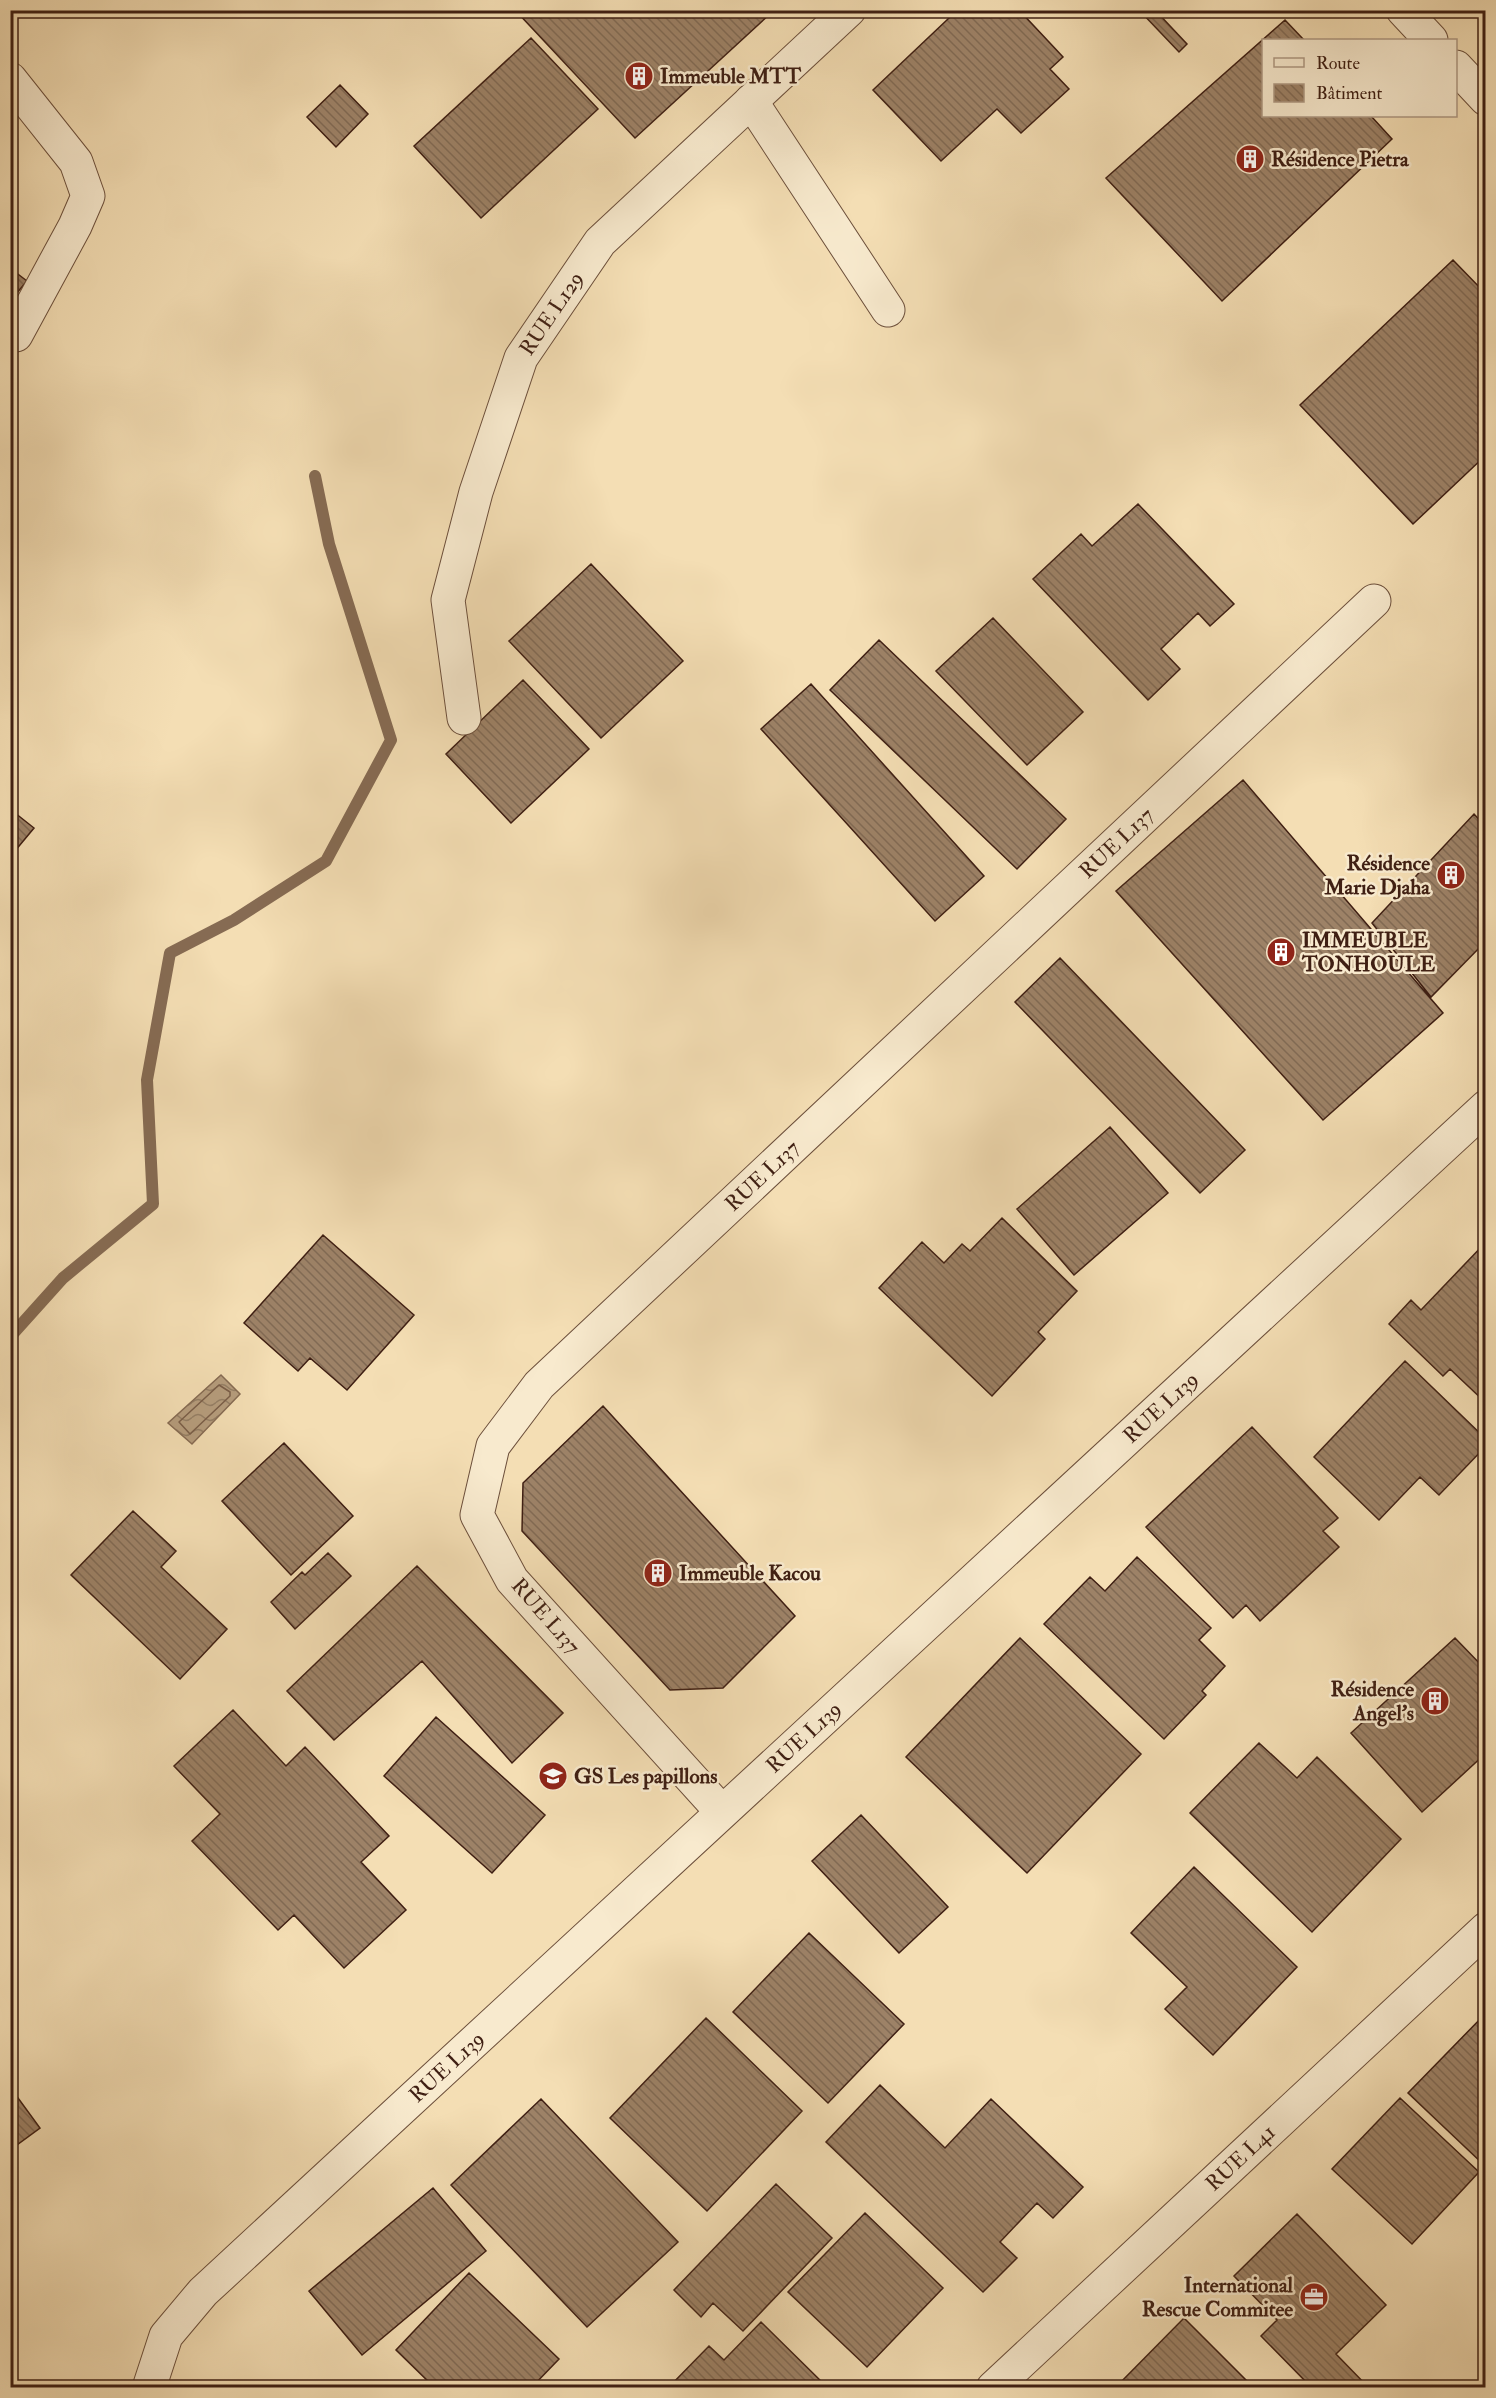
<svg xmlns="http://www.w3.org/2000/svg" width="1496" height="2398" viewBox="0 0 1496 2398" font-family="'IM FELL Double Pica',serif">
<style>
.water{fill:url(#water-waves);stroke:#866b53;stroke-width:1.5}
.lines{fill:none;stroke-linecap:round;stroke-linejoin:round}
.shore{stroke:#7a5e48;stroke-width:1.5}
.stream{stroke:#866b53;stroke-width:12}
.building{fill:url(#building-back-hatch);stroke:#3f1f13;stroke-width:1.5}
.minor-casing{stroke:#6c4f3b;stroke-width:35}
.minor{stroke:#f8eace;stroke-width:33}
.labels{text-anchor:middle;stroke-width:5;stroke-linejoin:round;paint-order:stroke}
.poi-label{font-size:21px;font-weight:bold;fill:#3f1f13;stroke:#f8eace;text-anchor:start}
.street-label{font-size:21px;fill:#3f1f13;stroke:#f8eace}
</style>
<defs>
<pattern id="water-waves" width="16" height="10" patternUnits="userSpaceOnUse" patternTransform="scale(1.5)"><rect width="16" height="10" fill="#b69d7d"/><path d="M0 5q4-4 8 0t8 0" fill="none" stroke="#957f65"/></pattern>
<pattern id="building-back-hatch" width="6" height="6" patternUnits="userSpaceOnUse" patternTransform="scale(1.5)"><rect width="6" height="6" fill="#9d8267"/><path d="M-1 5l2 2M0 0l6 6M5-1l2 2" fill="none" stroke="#816a54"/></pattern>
</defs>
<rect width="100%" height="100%" fill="#f4deb4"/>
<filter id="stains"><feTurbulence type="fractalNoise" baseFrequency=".00333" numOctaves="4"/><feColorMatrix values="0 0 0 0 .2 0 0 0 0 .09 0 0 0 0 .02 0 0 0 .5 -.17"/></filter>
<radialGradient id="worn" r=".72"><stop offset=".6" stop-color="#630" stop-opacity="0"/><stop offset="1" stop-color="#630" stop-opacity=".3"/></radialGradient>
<path class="water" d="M221,1375l19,19 -48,50 -24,-21z"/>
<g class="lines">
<path class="shore" d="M219,1385l11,7v4l-40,38 -11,-12z"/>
<path class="stream" d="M10,1337l53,-59 90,-74 -6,-124 23,-127 64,-33 92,-59 65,-121 -62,-196 -14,-68"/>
</g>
<path class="building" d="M515,10h253l3,3 -136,125z
M942,10h52l4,4 3,-4h18l44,47 -13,12 19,20 -48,44 -24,-24 -56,52 -68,-71 76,-72z
M1139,10h16l32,34 -8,8z
M1285,20l19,20h-40v76h107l21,23 -170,162 -116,-123z
M531,38l67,71 -117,109 -67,-72z
M340,85l28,29 -32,33 -29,-30z
M1453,260l33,34v161l-73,69 -113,-119z
M10,268l17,13 -17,20z
M1138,504l96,100 -24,22 -12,-13 -37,36 19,20 -32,31 -115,-121 48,-45 11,12z
M591,564l92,97 -82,77 -92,-97z
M993,618l90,94 -56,53 -91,-94z
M879,640l187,179 -49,50 -187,-179z
M523,680l66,69 -78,74 -65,-69z
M811,684l173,192 -49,45 -174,-192z
M1243,780l200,233 -120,107 -207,-229z
M10,809l24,19 -24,29z
M1474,814l12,13v114l-55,56 -59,-74z
M1060,958l185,192 -45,43 -185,-191z
M1110,1127l58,66 -94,82 -57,-66z
M1002,1218l75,73 -39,41 7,7 -53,57 -113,-108 43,-46 22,21 18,-19 8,7z
M323,1235l91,80 -67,75 -37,-32 -12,13 -54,-48z
M1485,1243l1,1v159l-36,-34 -7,7 -54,-52 22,-24 10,10z
M1405,1361l81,78v7l-47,49 -19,-18 -41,43 -65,-63z
M603,1406l192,210 -72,72 -53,2 -148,-159 1,-48z
M1252,1427l86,91 -15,13 16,16 -79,74 -14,-16 -13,13 -87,-91z
M284,1443l69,73 -62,59 -69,-74z
M133,1511l43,40 -15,16 66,62 -47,50 -109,-104z
M328,1553l23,23 -56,53 -24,-27 31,-30 3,3z
M1137,1557l74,71 -12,12 26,26 -23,25 4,4 -42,44 -120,-115 46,-47 15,14z
M417,1566l146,147 -51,50 -90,-102 -88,79 -47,-49z
M1020,1638l121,116 -114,119 -121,-116z
M1455,1638l31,32v83l-64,59 -71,-79z
M233,1710l53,56 19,-19 84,89 -28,26 45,48 -62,58 -50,-53 -16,15 -86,-89 28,-27 -46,-48z
M436,1717l109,98 -53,58 -108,-97z
M1259,1743l38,35 20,-21 84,82 -89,93 -122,-119z
M861,1815l87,92 -49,46 -87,-92z
M1194,1867l103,100 -84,88 -48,-46 22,-22 -56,-54z
M809,1933l95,91 -76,79 -95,-91z
M1486,2013v149l-3,2 -75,-71z
M706,2018l96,93 -95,100 -97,-93z
M880,2085l65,63 46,-49 92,88 -30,31 -16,-15 -37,39 17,16 -34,34 -157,-150z
M10,2087l30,41 -30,22z
M1400,2098l79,74 -67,72 -80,-75z
M541,2099l137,143 -91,85 -136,-142z
M776,2184l56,54 -89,93 -30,-28 -12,14 -27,-27z
M433,2188l53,63 -124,104 -53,-64z
M865,2213l78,75 -76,79 -79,-75z
M1297,2214l89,91 -50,49 33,34h-57l-51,-52 16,-16 -43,-44z
M469,2273l90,86 -28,29h-96l-39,-38z
M1184,2318l70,70h-139z
M761,2322l67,66h-160l41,-42 15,14z"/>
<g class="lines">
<g class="minor-casing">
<g id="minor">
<path d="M1403,10l28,30"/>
<path d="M1456,67l30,32"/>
<path d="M10,79l66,83 12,34 -13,30 -59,109"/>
<path d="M751,101l137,209"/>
<path id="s1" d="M464,718l-16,-118 28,-108 45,-134 79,-116 249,-232"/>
<path id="s2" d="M722,1812l-210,-232 -35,-65 16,-69 46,-61 835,-784"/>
<path id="s3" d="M149,2388l17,-52 37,-44 1283,-1185"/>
<path id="s4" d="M993,2388l493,-459"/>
</g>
</g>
<use href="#minor" class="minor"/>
</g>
<defs>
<g id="building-disc" transform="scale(1.5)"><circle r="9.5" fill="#8f2418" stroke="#f8eace"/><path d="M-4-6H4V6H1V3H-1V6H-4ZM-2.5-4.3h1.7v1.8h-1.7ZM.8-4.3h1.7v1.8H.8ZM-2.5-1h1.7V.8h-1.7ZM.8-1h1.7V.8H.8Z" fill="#fff"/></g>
<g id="school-disc" transform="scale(1.5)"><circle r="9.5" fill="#8f2418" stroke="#f8eace"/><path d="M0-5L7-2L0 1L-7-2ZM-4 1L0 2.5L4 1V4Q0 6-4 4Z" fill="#fff"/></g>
<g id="office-disc" transform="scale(1.5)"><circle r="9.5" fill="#8f2418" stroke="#f8eace"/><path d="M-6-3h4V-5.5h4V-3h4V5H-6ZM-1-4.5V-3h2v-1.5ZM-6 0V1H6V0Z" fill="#fff"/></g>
</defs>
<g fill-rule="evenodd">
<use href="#building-disc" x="639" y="76"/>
<use href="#building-disc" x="1250" y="159"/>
<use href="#building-disc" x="1451" y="875"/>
<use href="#building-disc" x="1281" y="952"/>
<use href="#building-disc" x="658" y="1573"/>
<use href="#building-disc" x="1435" y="1701"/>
<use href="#school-disc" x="553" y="1776"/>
<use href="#office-disc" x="1314" y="2297"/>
</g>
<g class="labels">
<g class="poi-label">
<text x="660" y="83">Immeuble MTT</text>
<text x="1271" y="166">Résidence Pietra</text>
<text x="1430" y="870" text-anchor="end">Résidence<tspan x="1430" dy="24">Marie Djaha</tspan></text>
<text x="1302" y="947">IMMEUBLE<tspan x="1302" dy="24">TONHOULE</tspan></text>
<text x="679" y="1580">Immeuble Kacou</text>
<text x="1414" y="1696" text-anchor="end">Résidence<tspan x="1414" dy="24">Angel's</tspan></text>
<text x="574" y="1783">GS Les papillons</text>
<text x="1293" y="2292" text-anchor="end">International<tspan x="1293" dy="24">Rescue Commitee</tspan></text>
</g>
<g class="street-label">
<text dy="7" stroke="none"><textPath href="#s1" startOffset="426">RUE L129</textPath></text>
<text dy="7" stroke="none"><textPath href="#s2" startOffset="1326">RUE L137</textPath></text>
<text dy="7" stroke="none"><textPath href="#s2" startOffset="840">RUE L137</textPath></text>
<text dy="7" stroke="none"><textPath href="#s3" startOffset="1416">RUE L139</textPath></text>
<text transform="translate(546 1616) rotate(49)" y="7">RUE L137</text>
<text dy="7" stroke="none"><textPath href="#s3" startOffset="930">RUE L139</textPath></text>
<text dy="7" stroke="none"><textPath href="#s3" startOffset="444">RUE L139</textPath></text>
<text dy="7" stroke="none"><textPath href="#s4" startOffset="338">RUE L41</textPath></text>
</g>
</g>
<rect width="1496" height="2398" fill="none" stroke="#f4deb4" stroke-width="36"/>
<rect x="12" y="12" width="1472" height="2374" fill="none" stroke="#3f1f13" stroke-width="3"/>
<rect x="18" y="18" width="1460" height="2362" fill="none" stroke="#3f1f13" stroke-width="1.5"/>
<rect x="1262" y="39" width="195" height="78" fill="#f8eace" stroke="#ae9983" stroke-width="1.5"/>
<rect x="1274" y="58" width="30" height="9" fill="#f8eace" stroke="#ae9983" stroke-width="1.5"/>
<text x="1316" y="69" font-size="18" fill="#3f1f13">Route</text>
<rect x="1274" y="84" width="30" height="18" fill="url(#building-back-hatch)" stroke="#ae9983" stroke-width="1.5"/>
<text x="1316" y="99" font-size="18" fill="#3f1f13">Bâtiment</text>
<rect width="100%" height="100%" filter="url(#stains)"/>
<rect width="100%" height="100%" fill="url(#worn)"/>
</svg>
